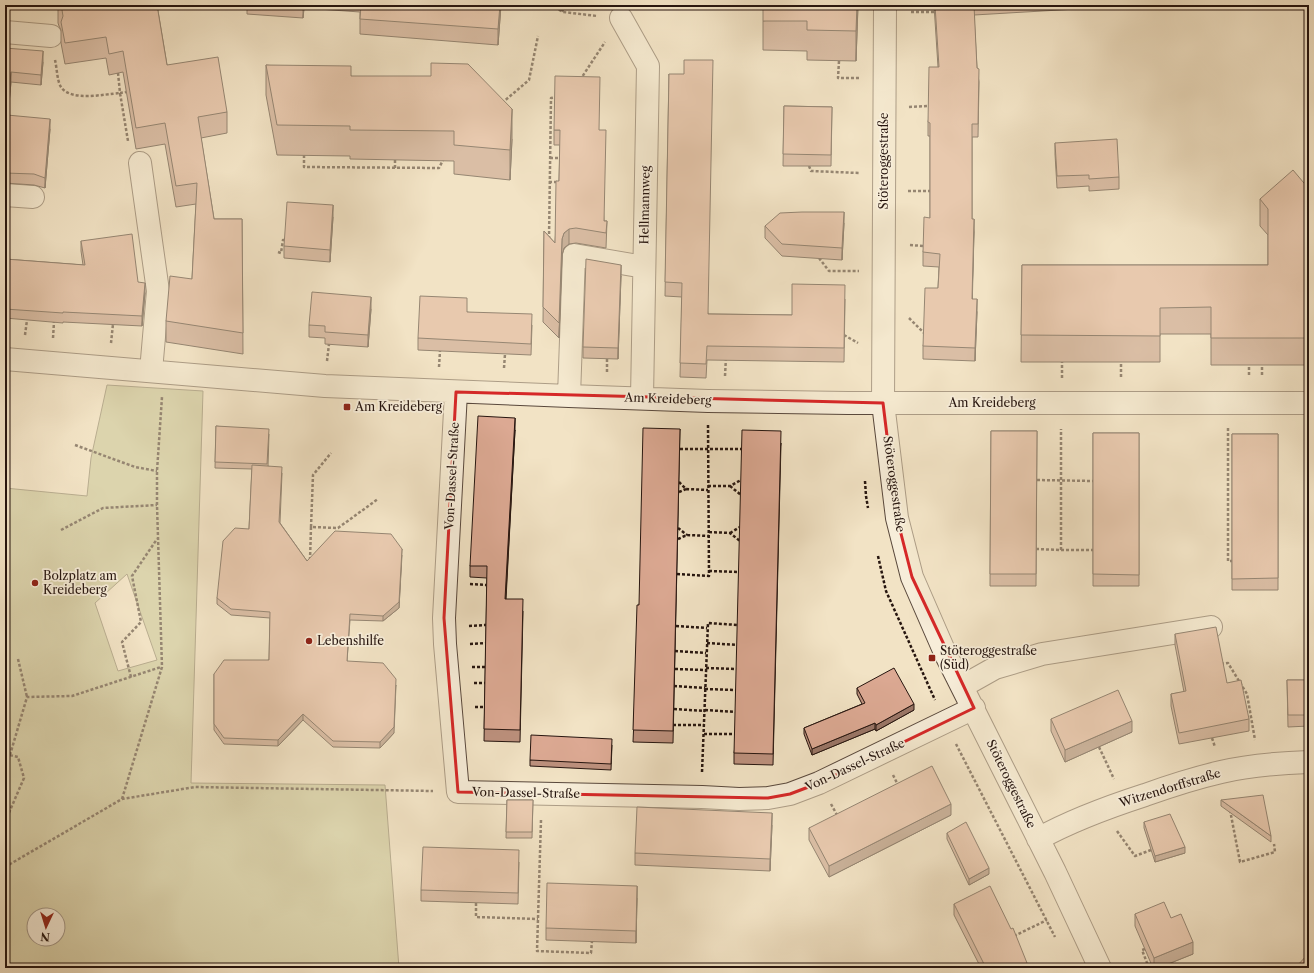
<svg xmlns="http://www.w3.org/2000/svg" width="1314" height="973" viewBox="0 0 1314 973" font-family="'Libre Caslon Text',serif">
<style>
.green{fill:#c2c190;stroke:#746b50;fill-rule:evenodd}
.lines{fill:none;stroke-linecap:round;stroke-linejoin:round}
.minor-casing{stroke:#59483c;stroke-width:24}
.path{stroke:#26150f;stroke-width:2.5;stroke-dasharray:3 2;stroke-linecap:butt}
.minor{stroke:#f7edd9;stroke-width:22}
.wall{fill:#bd917e;stroke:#26150f}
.shaded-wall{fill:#9a7667;stroke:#26150f}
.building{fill:#dca993;stroke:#26150f}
.marked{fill:none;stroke:#d62828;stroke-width:3;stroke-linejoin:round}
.poi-dot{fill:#8f2418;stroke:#f7edd9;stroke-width:1.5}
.labels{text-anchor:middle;stroke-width:3.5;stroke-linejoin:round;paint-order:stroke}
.street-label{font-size:12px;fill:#26150f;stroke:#f7edd9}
.poi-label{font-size:12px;fill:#26150f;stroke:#f7edd9;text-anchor:start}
</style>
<rect width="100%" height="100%" fill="#f2e3c5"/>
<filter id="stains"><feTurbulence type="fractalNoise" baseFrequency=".005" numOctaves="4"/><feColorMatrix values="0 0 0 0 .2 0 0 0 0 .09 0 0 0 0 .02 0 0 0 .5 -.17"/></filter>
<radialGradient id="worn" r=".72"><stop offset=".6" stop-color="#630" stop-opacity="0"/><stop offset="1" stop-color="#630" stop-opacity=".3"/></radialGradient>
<path class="green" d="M107,385l96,6 -12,392 194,2 14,183h-394v-480l82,8 4,-38zM127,574l30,86 -39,11 -23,-68zM34,915h24v24h-24z"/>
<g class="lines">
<g class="minor-casing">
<path id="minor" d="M885,5l-2,398 14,115 15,59 34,78 109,217 45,96
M621,18l27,48 -6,332
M5,32l46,4
M140,163l18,128 -7,80
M5,195l28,2
M5,359l320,27 244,10 139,5 140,2h461
M456,392l-12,226 1,26 13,148 244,5 37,2 29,-1 22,-4 29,-11 155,-75
M569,396l5,-141 70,12
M963,686l32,-18 47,-14 169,-27
M1038,839c34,-19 70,-32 107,-44 25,-9 50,-17 76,-23 28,-7 59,-9 88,-10"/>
</g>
<path class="path" d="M550,5l13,7 34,4
M561,5l2,7
M911,12h23
M55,60c2,8 2,21 6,27 10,15 44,7 59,6l8,48
M839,61l-1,17h22
M118,73l2,20 6,-1
M580,80l25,-38
M502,103l27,-23 9,-44
M909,107l20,-1
M304,155v12l135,1 5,-10
M550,158h10
M809,166l2,5 48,2
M395,168v-8
M549,182h10
M908,191h22
M549,239l2,-141 6,-1
M910,245l13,1
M278,252l3,1 2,-13h2
M819,258l10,13h30
M909,318l15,15
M7,334l1,-15
M25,335l2,-15
M844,335l14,8
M53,338l1,-16
M111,343l2,-19
M327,361l2,-17
M1249,362v15
M1262,362v15
M439,367l1,-16
M504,368l1,-14
M607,372v-13
M725,376l1,-19
M1121,377v-15
M1062,378v-16
M1228,428v133h4
M75,445l60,22 22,4
M680,449h62
M1037,480l56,1
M865,481l1,15 2,12
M679,482l7,7 22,1
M708,486h22l11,-6
M730,486l11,9
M679,492l7,-3
M311,527l2,-52 18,-22
M678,528l9,7
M61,530l42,-22 54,-3
M709,532l21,1 10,8
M730,533l10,-6
M678,539l9,-4 22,1
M1036,549l25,1v-121
M1061,550h32
M878,556l8,35 49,109
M310,560l1,-33 27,1 40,-29
M709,571l30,1
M677,574l32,2 -1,-151
M470,584l17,1v-2
M469,626l17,-1
M676,626l31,2
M707,643l31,2
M470,644l16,-1
M675,651l31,2
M18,659l9,38
M1221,664l7,-1 19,31 8,46
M472,667h13
M706,668l31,1
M675,669l31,1
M131,677l-9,-35 19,-20 -9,-46 25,-37
M474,683h11
M674,686l31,2
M705,689l31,1
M475,707h10
M674,709l31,2
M705,710l31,2
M673,725h31
M704,734h31
M1212,738l3,9
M956,744l99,193
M1099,747l15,32
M5,754l5,1 17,-58 45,-1 89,-29
M702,772l6,-149 30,2
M893,775l5,10
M122,799l40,-132 -5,-162v-34l5,-74
M831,804l6,11
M1230,810l10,52 35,-10 -1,-8
M541,820l-4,131 54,2 1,-12
M5,822l19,-44 -6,-21 -8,-2
M1117,831l18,25 16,-6
M5,867l117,-68 73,-12 238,4
M476,903v14l62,2
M1014,936l33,-16
M1145,949l-3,1 7,18"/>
<use href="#minor" class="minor"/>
</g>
<path class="wall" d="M7,5h26v2z
M58,5h99l10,60 60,47v21l-26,5 13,81h28l1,135 -77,-12v-21l26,-42 4,-75 -20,3 -11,-63 -29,5 -13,-77 -14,3 -3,-17 -41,6 -4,-21v-13l-2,-4 -1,-3z
M247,5h254l-3,40 -138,-11v-22l-56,-4 -1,10 -56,-4z
M858,5l-2,56 -49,-1v-9l-44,-1v-29z
M934,5h211l-171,10 3,53 2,14 -1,55h-6v82l2,13 -2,67 5,13 -2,49 -52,-2v-13l15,-58 1,-21 -16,-1v-14l7,-34v-82h-2v-14l10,-55z
M5,48l38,14 -2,23 -30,-3 -3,33 42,14 -5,59 -11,-3 -29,-2z
M266,65l85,11 161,63 -2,41 -56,-6v-13l-104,-2v-3l-73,-1 -11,-60z
M669,74l39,240 84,1 53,-16 -1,63 -137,-2 -1,18 -26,-1 2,-80 -17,-1z
M784,106l48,1 -1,59h-48z
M554,130h45l5,91h3l-1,27 -30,-5 -7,1 -5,4 -2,7 -3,83 -16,-16 1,-91 11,12 4,-62 1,-36h-6z
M1055,143l64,34v12l-30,2v-5l-32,2 -2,-34z
M1309,189v77l-1,25h1v74h-98v-31h-51v28h-139l1,-97h246v-30l-8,-9v-27z
M333,217l-3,45 -46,-4v-12z
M844,223l-2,37 -60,-4 -17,-18v-12z
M81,241l57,41 7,11 -3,33 -79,-4v1l-58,-5v-59l78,6 -2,-14z
M621,276l-3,83 -35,-1v-11z
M371,309l-3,38 -43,-3v-6l-16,-1v-12z
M467,312l65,13 -1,30 -113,-5v-12z
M216,426l53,8 -1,32 14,7 -2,50 27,38 95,-6 -3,53 -16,13 -33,-1 -3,41 47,72 -14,15 -47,-1 -30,-27 -25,26 -54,-2 -10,-14v-56l55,-14 1,-42 -39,-3 -14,-11v-6l32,-69 3,-60 -37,-1z
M680,429l-7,314 -40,-1 6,-137z
M515,430l-9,169 17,12 -3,131 -36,-1 3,-163 -17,-1v-11z
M991,431h46l-1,155h-46z
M1093,433h46v153h-46z
M1232,434h46v156h-46z
M781,443l-8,322 -39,-1v-11z
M1309,618v108l-21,1 -1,-47h18z
M1175,634l52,49 22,36v12l-70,13 -8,-38v-12l13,-2 -9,-47z
M857,688l57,22 -38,21 -1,-2 -63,26 -8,-21v-6l58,-24 -5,-10z
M1051,719l81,13 -67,30 -14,-31z
M612,745l-1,25 -81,-4v-6z
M507,800h26l-1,38h-26z
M1221,800l50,36v6l-50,-36z
M951,815l-122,62 -20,-37v-12z
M1144,822l41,31 -30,9 -11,-34z
M772,825l-2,46 -135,-6v-12z
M947,833l42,41 -20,11 -22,-46z
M519,862l-1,42 -97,-3v-11z
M637,898l-1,45 -90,-3v-12z
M954,904l75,64h-48l-27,-53z
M1135,914l36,4 22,36 -35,14h-5l-18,-42z"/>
<path class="shaded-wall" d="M303,5h1v3l-1,10z
M500,5h1l-3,40v-16z
M857,5h1l-2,56v-30z
M43,51v11l-2,23v-10z
M11,72v10l-4,43v-10z
M512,109v30l-2,41v-30z
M50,119v10l-5,59v-10z
M333,205v12l-3,45v-12z
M844,212v11l-2,37v-12z
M974,219v13l-2,80v-13z
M569,229v15l-5,4 -2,7 -3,83 3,-99 2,-6z
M1309,239v27l-3,51v-26z
M621,265v11l-3,83v-11z
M145,283v10l-3,33v-10z
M371,297v12l-3,38v-12z
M977,299v13l-2,49v-13z
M515,418v12l-10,181v-12z
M402,549l-3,59 -16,13v-5z
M396,685l-2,48 -14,15v-6z
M914,704v6l-38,21v-6z
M303,714v6l-25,26v-6z
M1132,721v11l-67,30v-12z
M875,723v6l-63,26v-6z
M951,804v11l-122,62v-11z
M772,813v12l-2,46v-12z
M1185,847v6l-30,9v-6z
M989,868v6l-20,11v-6z
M637,886v12l-1,45v-12z
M1193,942v12l-35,14h-4v-10z"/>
<path class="building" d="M59,5h98l10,60 51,-8 9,55 -29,5 16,102h28l1,114 -77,-12 4,-45 22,3 5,-96 -21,3 -11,-63 -29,5 -13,-77 -14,3 -3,-17 -41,6 -4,-21 2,-6 -1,-6z
M361,5h139l-2,24 -138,-10z
M763,5h94l-1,26 -49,-1v-9h-44z
M935,5h39l3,63 2,1 -1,55h-6v95h2l-2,80h5l-2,49 -52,-2 2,-58h13l2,-34 -17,-2 1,-35 6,1v-95l-2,-1 1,-55h10z
M5,48l38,3 -2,24 -30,-3 -4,43 43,4 -5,59 -11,-4 -29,-1z
M684,60h29l-5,254 84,1v-31l53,1 -1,63 -137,-2 -1,18 -26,-1 2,-80 -17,-1 4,-208h15z
M431,63l37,1 44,45 -2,41 -56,-5v-14l-104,-1v-4l-73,-1 -11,-60 85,1v10h80z
M555,76l45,1 -1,53h7l-2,91h3l-1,12 -30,-5 -7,1 -5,4 -2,6 -3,84 -16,-16 1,-76 11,12 1,-62h3l1,-51h-6z
M784,106l48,1 -1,48 -48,-1z
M1117,139l2,38 -30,2v-4l-32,1 -2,-33z
M1293,170l16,19v50l-3,52h3v47h-98v-31l-51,1v28l-139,-1 1,-70h246v-56l-8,-10z
M287,202l46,3 -3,45 -46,-4z
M802,212h42l-2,36 -60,-4 -17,-18 15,-13z
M132,234l6,48 7,1 -3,33 -79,-4v1l-58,-4v-50l80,6 -4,-24z
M586,259l35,6 -3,83 -35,-1z
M312,292l59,5 -3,38 -43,-3v-6l-16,-1z
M420,296l47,2v14l65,2 -1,30 -113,-6z
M478,416l37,2 -10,181h18l-3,131 -36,-1 3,-163h-17z
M216,426l53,3 -2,35 -52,-2z
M643,428l37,1 -7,302 -40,-1 4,-125h2z
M742,430l39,1 -8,323 -39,-1z
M991,431h46l-1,143h-46z
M1093,433h46v142l-46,-1z
M1232,434h46v144l-46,1z
M252,465l30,2 -3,55 28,39 28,-30 56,3 11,15 -3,53 -16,14 -33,-2 -3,47 36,2 13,16 -2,48 -14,15 -47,-1 -30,-27 -25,26 -54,-2 -10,-14v-50l10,-14h45l1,-48 -39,-3 -14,-11 6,-57 12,-13 14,1z
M1305,618h4v97h-21l-1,-35h18z
M1216,627l11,56 14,-3 8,39 -70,14 -8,-39 15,-3 -11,-57z
M894,668l20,36 -38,21 -1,-2 -63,26 -8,-21 61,-25 -8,-15z
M1118,690l14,31 -67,29 -14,-31z
M531,735l81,4 -1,25 -81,-4z
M932,766l19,38 -122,62 -20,-38z
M1263,795l8,41 -50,-36z
M507,800h26l-1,32h-26z
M637,807l135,6 -2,46 -135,-6z
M1170,814l15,33 -30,9 -11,-34z
M966,822l23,46 -20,11 -22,-46z
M423,847l96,3 -1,43 -97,-3z
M547,883l90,3 -1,45 -90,-3z
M990,886l21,43 2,-1 16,40h-43l-32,-64z
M1164,902l7,16 10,-4 12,28 -39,16 -19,-44z
M1309,953v15h-14z"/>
<path d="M0 0H1314V973H0ZM456,392l427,11 14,115 15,59 62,131 -155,75 -29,11 -22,4 -310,-6 -14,-174z" fill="#f2e3c5" fill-opacity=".55" fill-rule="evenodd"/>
<path class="marked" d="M456,392l427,11 14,115 15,59 62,131 -155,75 -29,11 -22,4 -310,-6 -14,-174z"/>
<g class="poi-dot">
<rect x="343" y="403" width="8" height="8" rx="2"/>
<circle cx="35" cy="583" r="4"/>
<circle cx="309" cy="641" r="4"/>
<rect x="928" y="654" width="8" height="8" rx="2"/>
</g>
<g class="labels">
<g class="street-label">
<text transform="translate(884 161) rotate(-90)" y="4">Stöteroggestraße</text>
<text transform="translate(645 205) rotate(-89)" y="4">Hellmannweg</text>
<text transform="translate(668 399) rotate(2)" y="4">Am Kreideberg</text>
<text x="992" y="407">Am Kreideberg</text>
<text transform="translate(452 476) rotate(-87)" y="4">Von-Dassel-Straße</text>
<text transform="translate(894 484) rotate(82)" y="4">Stöteroggestraße</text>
<text transform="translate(855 765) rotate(-25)" y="4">Von-Dassel-Straße</text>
<text transform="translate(1011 784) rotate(64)" y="4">Stöteroggestraße</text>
<text transform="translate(1170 788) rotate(-17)" y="4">Witzendorffstraße</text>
<text transform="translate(526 793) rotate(1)" y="4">Von-Dassel-Straße</text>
</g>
<g class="poi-label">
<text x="355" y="411">Am Kreideberg</text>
<text x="43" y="580">Bolzplatz am<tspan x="43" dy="14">Kreideberg</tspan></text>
<text x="317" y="645">Lebenshilfe</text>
<text x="940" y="655">Stöteroggestraße<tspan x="940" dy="14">(Süd)</tspan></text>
</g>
</g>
<rect width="1314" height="973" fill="none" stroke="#f2e3c5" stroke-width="20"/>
<rect x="6" y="6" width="1302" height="961" fill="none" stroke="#26150f" stroke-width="2"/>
<rect x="10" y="10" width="1294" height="953" fill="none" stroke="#26150f"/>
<g transform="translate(46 927) rotate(184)"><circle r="19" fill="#f7edd9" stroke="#a39788"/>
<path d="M0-3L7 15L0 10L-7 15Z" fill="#8f2418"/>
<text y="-6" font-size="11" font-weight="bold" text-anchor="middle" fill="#26150f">N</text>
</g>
<rect width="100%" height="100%" filter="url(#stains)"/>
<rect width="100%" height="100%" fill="url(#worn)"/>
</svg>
